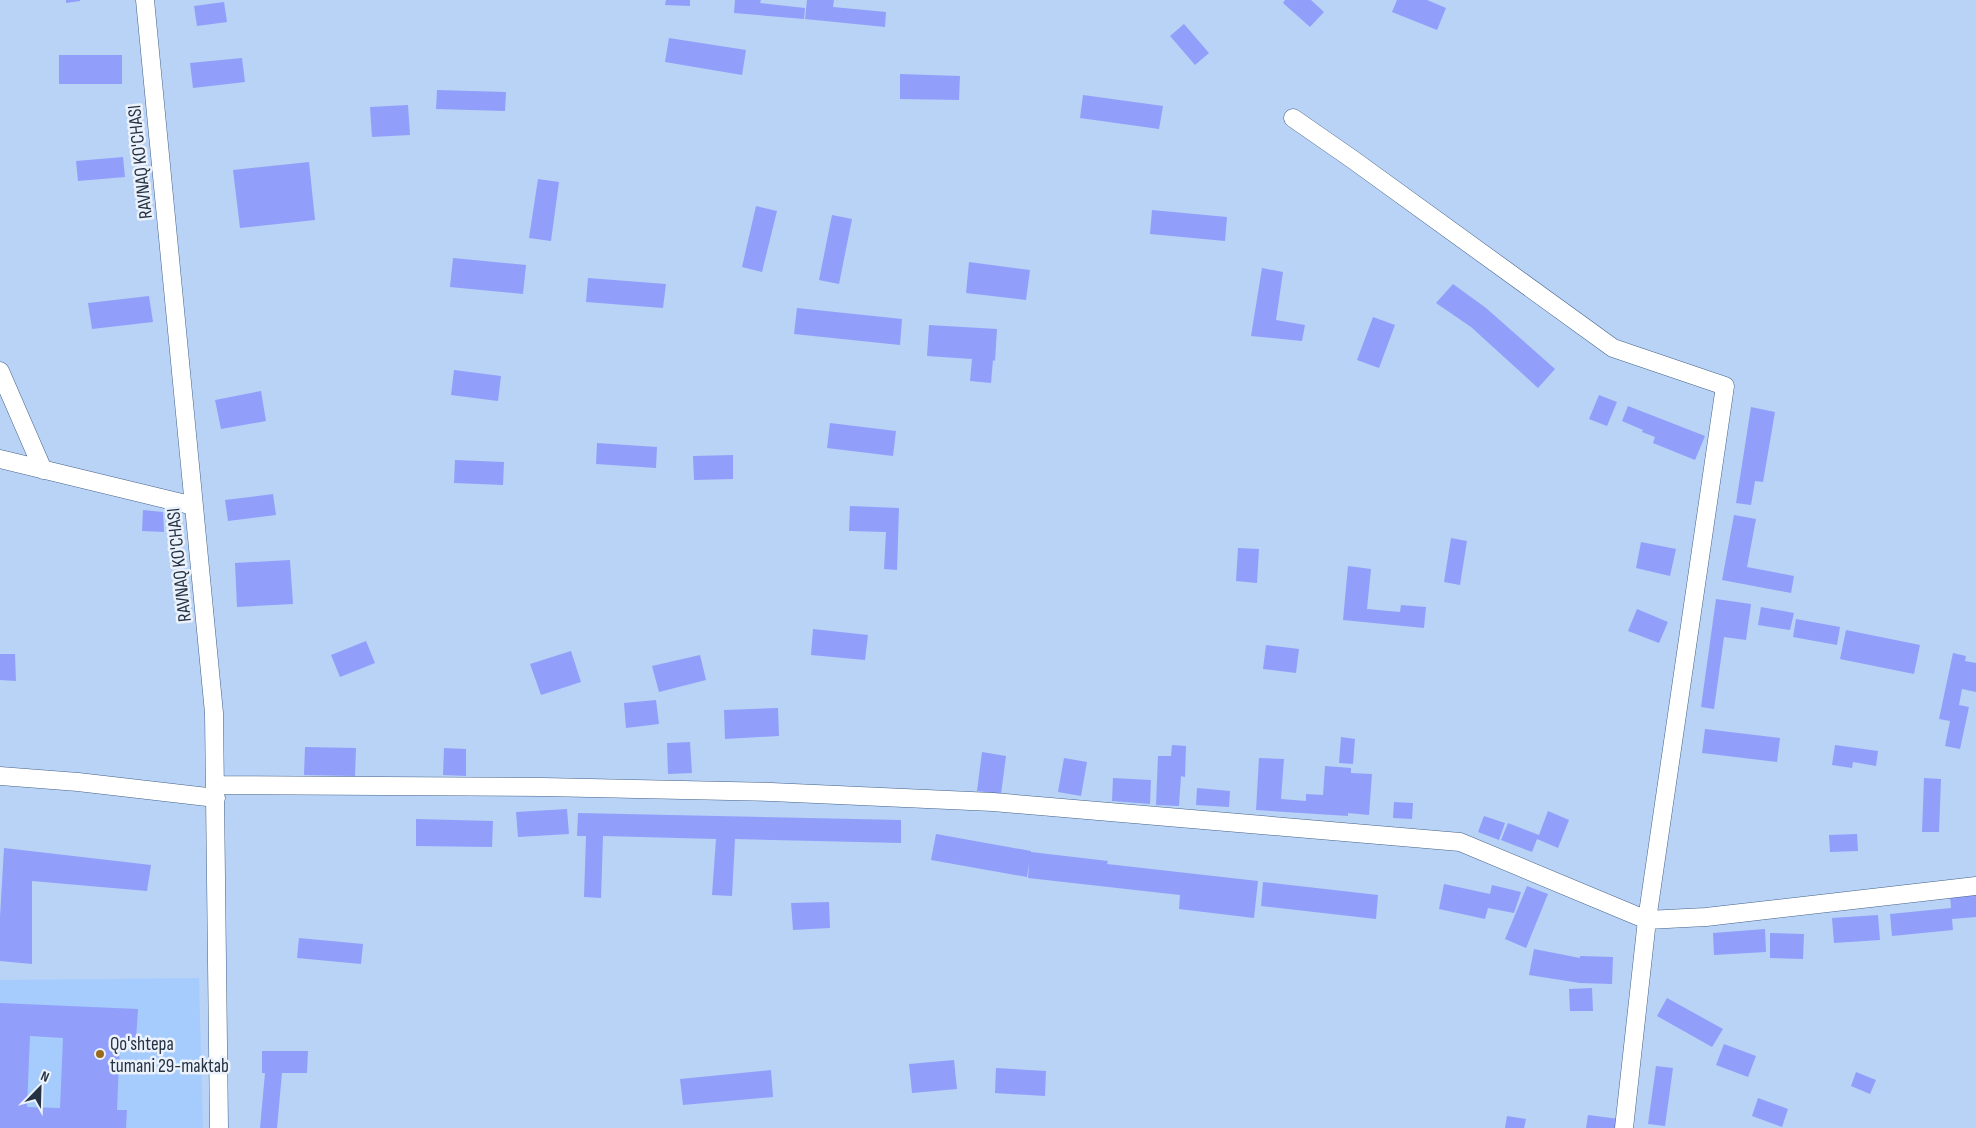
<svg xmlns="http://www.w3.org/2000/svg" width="1976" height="1128" viewBox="0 0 1976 1128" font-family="'Sofia Sans Condensed',sans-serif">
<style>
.built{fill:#a6ccfe}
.building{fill:#919ffa;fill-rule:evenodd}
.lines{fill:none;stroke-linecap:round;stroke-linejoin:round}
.minor-casing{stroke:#456289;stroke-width:19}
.minor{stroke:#fff;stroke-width:18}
.poi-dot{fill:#996a1a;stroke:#ebf2fb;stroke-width:2}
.labels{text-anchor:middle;stroke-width:5;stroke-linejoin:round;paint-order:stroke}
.street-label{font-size:19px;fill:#253243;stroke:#ebf2fb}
.poi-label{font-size:19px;fill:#253243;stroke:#ebf2fb;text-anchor:start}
</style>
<rect width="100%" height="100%" fill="#b8d3f6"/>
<path class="built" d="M199,978l4,150h-203v-148z"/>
<path class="building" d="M66,0h14v1l-14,2z
M666,0h24v6l-25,-1z
M735,0h26l-1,3 45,5 -1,11 -70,-6z
M807,0h27l-1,7 53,5 -1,15 -80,-8z
M1285,0h26l13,12 -14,15 -27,-24z
M1397,0h30l19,8 -9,22 -45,-18z
M224,2l3,20 -30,4 -3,-20z
M1184,24l25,29 -14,12 -25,-29z
M669,38l77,12 -4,25 -77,-13z
M59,55h63v29h-63z
M242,58l3,24 -52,6 -3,-25z
M900,74l60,2 -1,24 -59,-1z
M437,90l69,2 -1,19 -69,-2z
M1083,95l80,11 -4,23 -79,-11z
M408,105l2,30 -38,2 -2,-30z
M123,157l2,20 -47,4 -2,-20z
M309,162l6,58 -75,8 -7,-58z
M538,179l21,3 -8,59 -22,-3z
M756,206l21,5 -15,61 -20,-5z
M1152,210l75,7 -2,24 -75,-7z
M832,215l20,4 -13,65 -20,-4z
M453,258l73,7 -3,29 -73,-7z
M969,262l61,8 -4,30 -60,-7z
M1262,268l21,4 -7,48 29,5 -3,16 -51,-5z
M588,278l78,6 -3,24 -77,-6z
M1453,284l33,24 69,61 -17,19 -67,-61 -35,-24z
M149,296l4,26 -61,7 -4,-26z
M797,308l105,11 -2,26 -106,-11z
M1373,317l22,8 -16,43 -22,-8z
M929,325l68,4 -2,32 -2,-1 -2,23 -21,-2 2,-22 -45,-3z
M454,370l47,6 -3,25 -47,-6z
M261,391l5,30 -45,8 -6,-29z
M1599,395l18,7 -10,24 -18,-7z
M1628,406l77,30 -10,24 -42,-17 2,-6 -13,-5 1,-2 -21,-9z
M1751,407l24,5 -12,70 -8,-1 -4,24 -15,-2z
M830,423l66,8 -3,25 -66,-8z
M597,443l60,4 -1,21 -60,-4z
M733,455v24l-39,1 -1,-24z
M455,460l49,2 -1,23 -49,-2z
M273,494l3,21 -48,6 -3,-21z
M850,506l49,2 -2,62 -13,-1 2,-37 -37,-1z
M143,510l20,2 1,20 -22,-1z
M1734,515l22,4 -9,48 47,9 -3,17 -69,-13z
M1451,538l16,3 -7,44 -16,-3z
M1641,542l35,7 -6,27 -34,-8z
M1238,548l21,1 -2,34 -21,-2z
M290,560l3,44 -56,3 -2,-44z
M1348,566l23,3 -4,40 33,3 1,-7 25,2 -2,21 -81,-8z
M1716,599l35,5 -5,36 -22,-3 -10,72 -13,-2z
M1761,607l33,6 -4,17 -32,-5z
M1637,609l31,13 -9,21 -31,-12z
M1796,619l44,8 -3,18 -44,-8z
M813,629l55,6 -3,25 -54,-5z
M1846,630l74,15 -6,29 -74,-15z
M366,641l9,22 -35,14 -9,-22z
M1266,645l33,4 -3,24 -33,-4z
M571,651l10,31 -40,13 -11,-31z
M1953,653l13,3 -1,5 11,2v29l-14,-3 -3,16 10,2 -9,42 -15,-3 5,-25 -11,-2z
M0,654h15l1,27 -16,-1z
M700,655l6,25 -47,12 -7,-26z
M656,700l3,24 -33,4 -2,-25z
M778,708l1,28 -54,3 -1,-29z
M1705,729l75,9 -3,24 -75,-9z
M1341,737l14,2 -2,25 -14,-1z
M690,742l2,31 -24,1 -1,-31z
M1172,745l14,1 -1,31 -4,-1 -2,30 -23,-1 2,-49h13z
M1835,745l43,6 -2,15 -23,-4 -1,6 -20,-3z
M305,747l51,1 -1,28 -51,-1z
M444,748l22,1v27l-23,-1z
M982,752l24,4 -5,38 -24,-3z
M1064,758l23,4 -6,34 -23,-4z
M1259,758l25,1 -3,40 25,2v-7l17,1 2,-29 26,2v5l21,1 -3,41 -21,-2v3l-92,-6z
M1113,778l38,2 -1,24 -38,-3z
M1924,778l17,1 -2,53h-17z
M1197,788l33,3 -1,16 -33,-2z
M1394,802l19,1 -1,16 -19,-1z
M567,809l2,25 -51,3 -2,-25z
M1548,811l21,9 -11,28 -21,-9 -5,13 -31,-12 7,-17 31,12z
M578,813l323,7v23l-166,-4 -3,57 -20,-1 4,-56 -113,-3 -2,62 -17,-1 2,-61h-9z
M1484,816l21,7 -6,17 -21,-8z
M416,819l77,2 -1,26 -76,-1z
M936,834l95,17v1l77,9 -1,3 151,17 -4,37 -75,-9 1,-14 -152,-17 1,-14 -2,13 -96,-17z
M1857,834l1,17 -28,1 -1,-17z
M4,848l147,17 -4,26 -115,-10v83l-32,-3v-44z
M1263,882l115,13 -2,24 -115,-13z
M1444,884l46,10 2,-9 29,7 -7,21 -26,-5 -3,11 -46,-10z
M1527,886l21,8 -22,54 -21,-9z
M1976,892v25l-24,2 1,11 -61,6 -2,-22 61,-6 -1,-13z
M829,902l1,26 -37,2 -2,-27z
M1878,915l2,25 -46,3 -2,-25z
M1765,929l1,23 -52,3 -1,-22z
M1770,933l34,1 -1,25 -33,-1z
M299,938l64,6 -2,20 -64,-6z
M1534,949l46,9v-2l33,1 -1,27 -32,-1 -51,-8z
M1592,988l1,23h-23l-1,-22z
M1667,998l56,31 -11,18 -55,-31z
M0,1003l138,6 -2,31h-16l-3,70h10l-1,18h-126zM30,1036l33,2 -3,70 -33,-1z
M1724,1044l32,12 -8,21 -32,-12z
M262,1051h46l-1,22h-25l-5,55h-17l5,-55h-3z
M954,1060l3,29 -45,4 -3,-29z
M1656,1066l17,2 -8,58 -17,-2z
M996,1068l50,3 -1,25 -50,-3z
M771,1070l2,27 -90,8 -3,-26z
M1856,1072l20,8 -6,14 -19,-8z
M1758,1098l30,11 -6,18 -30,-11z
M1588,1115l31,4 -1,9h-32z
M1507,1116l19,3 -2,9h-19z"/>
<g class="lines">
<g class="minor-casing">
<path id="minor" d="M145,0l69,713 5,415
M1293,118l59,41 261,189 112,38 -78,534 -23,208
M0,371l43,99
M0,459l194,47
M0,776l78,6 138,16
M216,785l327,2 228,5 222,10 467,40 187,78 59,-3 270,-31"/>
</g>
<use href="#minor" class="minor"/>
</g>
<circle class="poi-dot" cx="100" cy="1054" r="5"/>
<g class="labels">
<g class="street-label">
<text transform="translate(139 162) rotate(-96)" y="7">RAVNAQ KO'CHASI</text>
<text transform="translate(178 565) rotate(-96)" y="7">RAVNAQ KO'CHASI</text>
</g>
<g class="poi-label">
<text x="110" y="1050">Qo'shtepa<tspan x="110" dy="22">tumani 29-maktab</tspan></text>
</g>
</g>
<g transform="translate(40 1088) rotate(23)" stroke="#ebf2fb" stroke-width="4" paint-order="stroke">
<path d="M0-4L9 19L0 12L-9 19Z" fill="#253243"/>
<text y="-8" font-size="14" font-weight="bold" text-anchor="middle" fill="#253243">N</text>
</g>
</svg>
